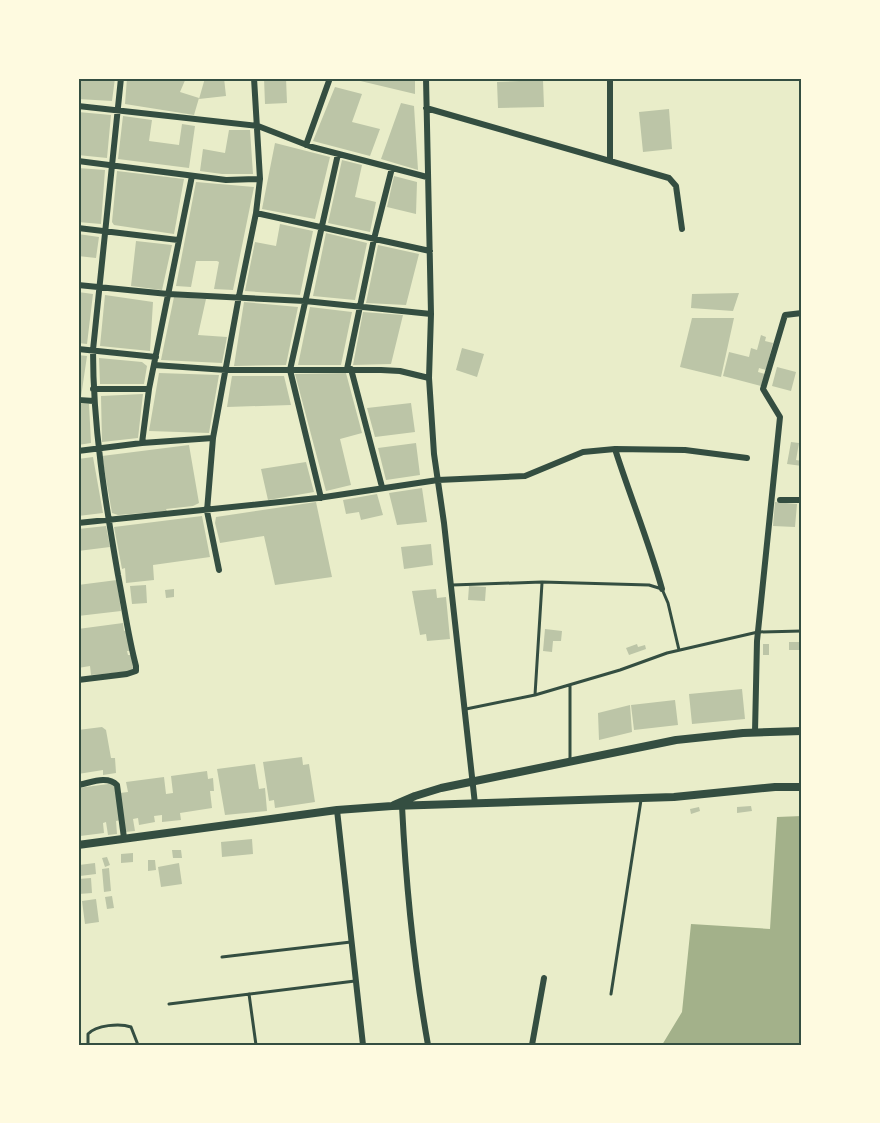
<svg xmlns="http://www.w3.org/2000/svg" width="880" height="1123" viewBox="0 0 880 1123" font-family="Figtree,sans-serif">
<style>
.water{fill:#a3b18a}
.building{fill:#bcc5a7}
.lines{fill:none;stroke-linecap:round;stroke-linejoin:round}
.service{stroke:#344e41;stroke-width:3}
.minor{stroke:#344e41;stroke-width:6}
.secondary{stroke:#344e41;stroke-width:8}
.neatline{fill:none;stroke:#344e41;stroke-width:2}
</style>
<rect width="100%" height="100%" fill="#e9edc9"/>
<path class="water" d="M802,816v229h-140l20,-33 9,-88 79,5 7,-112z"/>
<path class="building" d="M78,78h37l-3,23 -34,-2z
M127,78h59l-6,14 19,6 -5,17 -69,-11z
M205,78h19l2,18 -27,3z
M264,78h22l1,25 -22,1z
M352,78h63v16l-63,-15z
M543,80l1,27 -46,1 -1,-26z
M335,87l27,7 -10,28 28,7 -10,27 -57,-15z
M401,103l13,3 4,64 -37,-11z
M669,109l3,40 -29,3 -4,-40z
M78,112l33,3 -4,43 -29,-3z
M123,116l29,4 -3,21 30,4 3,-21 13,2 -6,42 -71,-9z
M229,130h21l3,44h-31l-22,-3 3,-22 22,4z
M275,143l55,14 -15,62 -53,-10z
M342,160l20,5 -7,32 21,5 -6,30 -42,-9z
M78,168l27,2 -4,54 -23,-2z
M117,171l67,8 -10,55 -60,-9 -2,-3z
M394,176l23,6 -1,32 -29,-7z
M196,182l58,5 -21,103 -19,-1 5,-27 -2,-1h-21l-5,26 -15,-1z
M280,224l33,7 -13,64 -55,-4 10,-49 21,4z
M326,233l41,10 -12,57 -42,-4z
M78,234l21,3 -3,21 -18,-2z
M136,241l36,4 -10,45 -31,-4z
M378,245l41,9 -13,51 -40,-2z
M78,292l15,2 -6,50 -9,-1z
M739,293l-6,18 -42,-3 1,-14z
M105,295l48,7 -3,49 -50,-5z
M174,297l32,2 -8,36 29,2 -5,26 -61,-3z
M244,302l54,5 -12,58 -52,1z
M310,307l42,5 -11,53h-43z
M363,312l40,3 -12,49 -38,1z
M692,318h42l-13,59 -41,-10z
M761,335l5,2 -1,4 8,2 -7,27 -7,-2 -1,4 7,2 -4,12 -38,-10 6,-24 20,5 2,-9 6,2z
M462,348l22,6 -7,23 -21,-7z
M78,355l9,1 -6,41 -3,-1z
M99,358l43,4 5,4 -3,18h-44z
M777,367l19,5 -5,19 -19,-5z
M159,373l60,2 -10,58 -60,-2z
M346,373l16,60 -22,6 11,46 -25,6 -31,-117z
M232,376h52l7,29 -64,2z
M143,394l-5,44 -36,4 -1,-46z
M411,403l4,29 -40,5 -8,-29z
M78,404h11l2,39 -13,2z
M791,442l8,1 -3,17 6,1v5l-15,-2z
M416,443l4,32 -34,5 -8,-32z
M189,445l10,58 -6,3 -27,3 1,2 -49,4 -6,-2 -10,-57z
M93,457l10,56 -25,3v-57z
M306,462l8,30 -46,8 -7,-31z
M422,488l5,34 -30,3 -8,-32z
M377,494l6,21 -22,5 -2,-8 -13,2 -3,-14z
M316,502l16,75 -57,8 -11,-49 -44,7 -5,-20 1,-6z
M775,502l22,2 -2,23 -22,-1z
M202,516l8,41 -57,8 1,15 -28,3 -1,-15 -3,1 -8,-42z
M106,526l4,21 -32,4v-22z
M431,544l2,21 -29,4 -3,-22z
M117,580l4,31 -43,5v-31z
M146,585l1,18 -15,1 -2,-18z
M469,586l17,1 -1,14 -17,-1z
M174,589v8l-8,1 -1,-8z
M436,589l1,9 9,-1 4,42 -23,2 -1,-7 -6,1 -8,-44z
M123,623l1,8 4,-1 2,21h-3l1,4h5l1,16 -43,4 -1,-9 -12,2v-39z
M545,629l17,2 -1,10h-8l-1,11 -9,-1z
M789,642h13v8h-13z
M637,644l1,3 7,-2 1,4 -17,6 -3,-7z
M763,644h6v11h-6z
M742,689l3,30 -53,5 -3,-30z
M675,700l3,25 -44,5 -3,-25z
M630,705l2,27 -33,8 -1,-27z
M102,727l4,3 5,28h4l1,15 -13,2v-5l-25,4v-44z
M302,757l1,8 6,-1 6,38 -40,6 -1,-8 -5,1 -6,-39z
M255,764l4,25 6,-1 2,23 -42,4 -8,-46z
M207,771l1,8 5,-1 1,13h-4l2,17 -32,5 1,7 -19,2v-7l-8,1 1,6 -16,3 -1,-7 -5,1 2,12 -10,1 -5,-39 8,-1 -2,-10 38,-5 2,17 7,-1 -2,-17z
M116,783l5,37 -5,1 1,13 -9,1 -2,-13 -3,1 1,10 -24,3 -2,-10v-38z
M751,806l1,5 -15,2v-6z
M699,807l1,4 -9,3 -1,-5z
M252,839l1,15 -31,3 -1,-15z
M172,850h9l1,8h-9z
M133,853v9l-12,1v-9z
M107,857l3,8 -5,2 -3,-9z
M148,860h7l1,10 -8,1z
M95,863l1,11 -16,2 -1,-11z
M179,863l3,21 -21,3 -3,-20z
M109,868l2,23 -7,1 -2,-23z
M91,878l1,15 -13,1 -1,-15z
M112,896l2,12 -7,1 -2,-12z
M96,899l3,23 -14,2 -3,-23z"/>
<g class="lines">
<path class="service" d="M452,585l90,-3 107,3 13,4 6,14 11,47
M570,686v73
M535,695l7,-112
M466,709l69,-14 85,-25 47,-17 91,-21 44,-1
M222,957l129,-15
M249,994l7,51
M611,994l30,-194
M169,1004l186,-23
M88,1045v-11c8,-9 32,-11 43,-7l7,18"/>
<path class="minor" d="M254,78l6,101
M426,78l5,236 -2,64 5,76 10,69 31,281
M78,106l180,20 54,21 115,30
M426,108l243,70 7,8 6,43
M306,145l24,-67
M610,160v-82
M78,161l148,19 34,-1 -4,34 -17,83 -26,142 -6,73 12,59
M256,213l174,38
M78,228l100,12
M78,285l90,9 137,7 126,13
M78,349l78,8
M154,365l72,5h155l19,1 29,7
M347,369l27,-130 18,-71
M351,369l31,118
M93,389h56
M78,400l16,1
M142,443l7,-54 43,-213
M615,449c15,47 34,93 47,140
M78,451l64,-8 71,-5
M321,498l-31,-128 48,-216
M780,500h22
M78,523l240,-25 120,-18 87,-4 58,-24 32,-3 70,1 62,8
M78,680l49,-6 9,-3v-5c-8,-30 -12,-61 -18,-91 -13,-75 -25,-148 -25,-225l28,-272
M755,732l2,-91 23,-224 -17,-28 22,-74 17,-2
M78,785c12,-2 29,-10 39,0l7,53
M402,806c4,81 12,160 26,239
M337,810l26,235
M532,1045l12,-67"/>
<path class="secondary" d="M394,805l21,-9 26,-8 235,-48 67,-7 59,-2
M78,845l259,-35 55,-4 282,-9 101,-10h27"/>
</g>
<rect width="880" height="1123" fill="none" stroke="#fefae0" stroke-width="159"/>
<rect x="80" y="80" width="720" height="964" class="neatline"/>
</svg>
